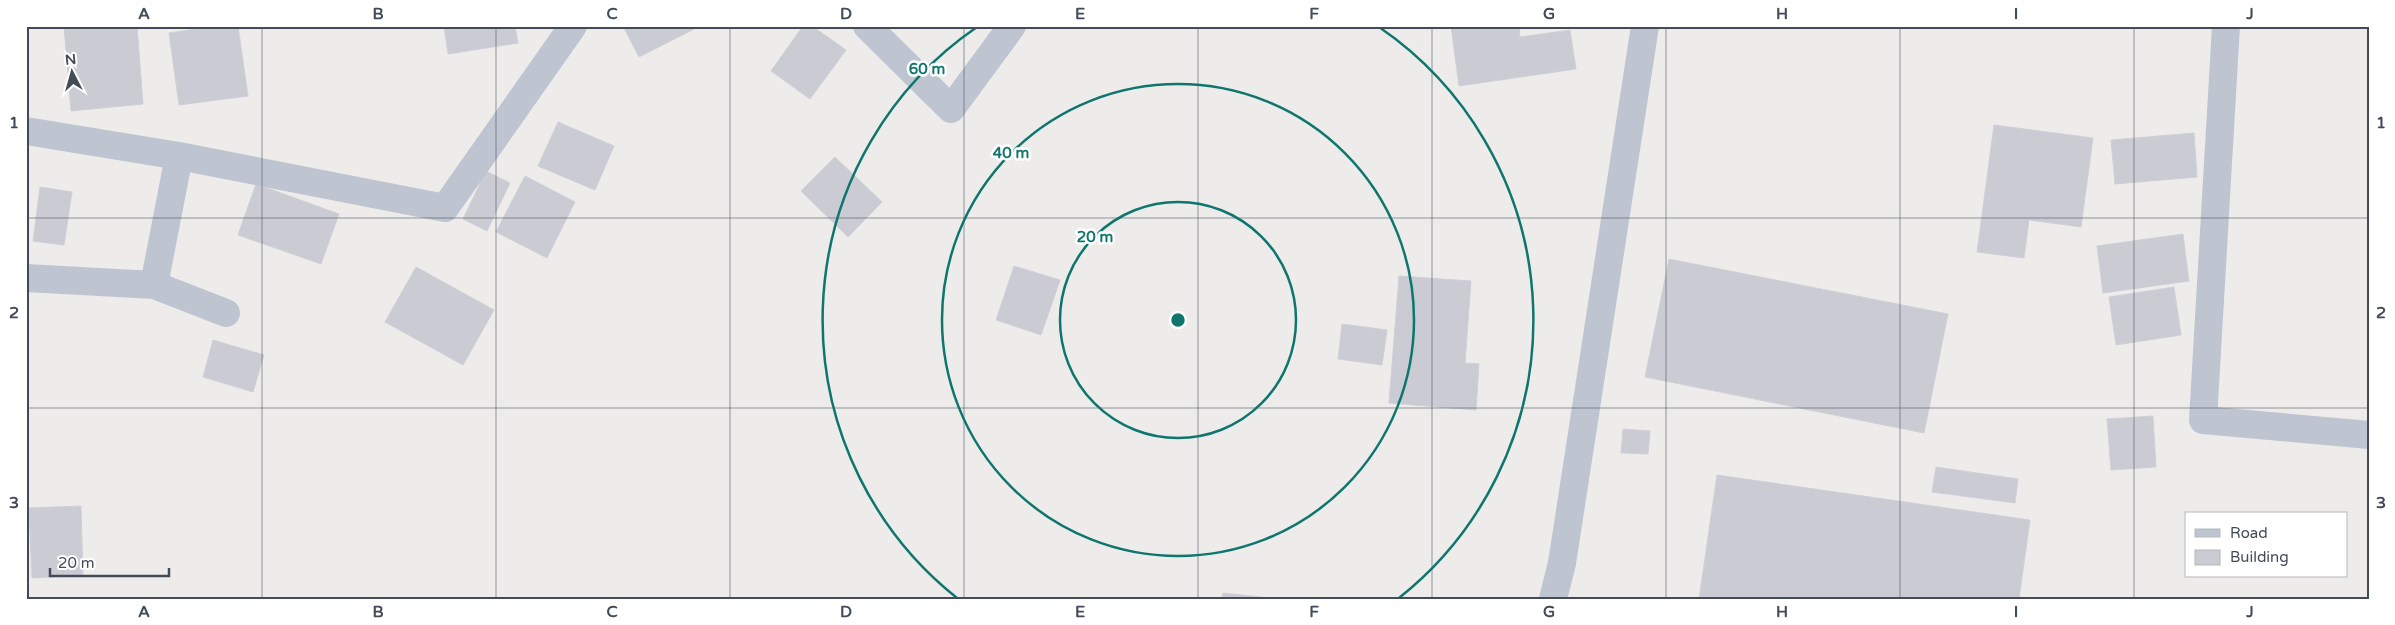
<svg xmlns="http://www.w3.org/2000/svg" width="2395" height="625" viewBox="0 0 2395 625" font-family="'Varela Round',sans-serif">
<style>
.building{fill:#cbccd3;stroke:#cfd0d7}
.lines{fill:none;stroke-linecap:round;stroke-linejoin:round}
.street{stroke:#bec5d1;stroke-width:28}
.grid{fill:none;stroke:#444b58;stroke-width:1;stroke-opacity:0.55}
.ring{fill:none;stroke:#0f766e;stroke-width:2.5}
.centre{fill:#0f766e;stroke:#fff;stroke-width:2.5}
.ring-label{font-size:15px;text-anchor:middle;font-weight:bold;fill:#0f766e;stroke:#fff;stroke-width:5;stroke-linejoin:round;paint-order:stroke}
.neatline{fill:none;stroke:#444b58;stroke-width:2}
.grid-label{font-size:16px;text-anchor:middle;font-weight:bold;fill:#444b58}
</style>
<rect width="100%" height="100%" fill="#eeeceb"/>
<path class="building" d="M64,26h73l6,78 -72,7z
M216,26h22l10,70 -69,9 -10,-72z
M444,26h71l3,17 -70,11z
M623,26h77l-61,31z
M803,26h9l34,24 -36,49 -39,-28z
M1451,26h68l1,11 50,-7 6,39 -117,17z
M558,122l56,24 -19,44 -57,-24z
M1994,125l99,13 -12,89 -52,-7 -5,38 -47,-6z
M2194,133l3,44 -82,7 -4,-44z
M835,157l47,45 -34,35 -47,-46z
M486,171l24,12 -23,48 -24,-12z
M525,176l50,26 -28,56 -51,-26z
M256,184l83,30 -18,50 -83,-29z
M40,187l32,5 -8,53 -31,-4z
M2183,234l6,47 -86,12 -6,-47z
M1669,259l279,55 -24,119 -279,-56z
M1014,266l46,14 -19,55 -45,-15z
M416,267l78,43 -31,55 -78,-43z
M1399,276l72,5 -6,82 14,1 -3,46 -87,-7z
M2174,287l7,48 -65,10 -7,-48z
M1342,324l45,6 -5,35 -44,-6z
M213,340l51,15 -11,37 -50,-15z
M2153,416l3,51 -45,3 -4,-51z
M1623,429l27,2 -2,23 -27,-1z
M1936,467l82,12 -3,24 -83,-11z
M1717,475l313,45 -11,79h-320z
M81,506l2,69 -51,3 -3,-70z
M1223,593l56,6h-57z"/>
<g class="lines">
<path class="street" d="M867,26l84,83 61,-83
M2226,26l-23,394 166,15
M26,131l153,25
M26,278l128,7 25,-129 266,52 128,-182
M154,285l72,28
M1553,599l9,-36 83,-537"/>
</g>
<path class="grid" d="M262,26v573M496,26v573M730,26v573M964,26v573M1198,26v573M1432,26v573M1666,26v573M1900,26v573M2134,26v573M26,218h2343M26,408h2343"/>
<g class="ring">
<circle cx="1178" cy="320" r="118"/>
<circle cx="1178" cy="320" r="236"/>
<path d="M957 598A355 355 0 0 1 977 27M1379 27A355 355 0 0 1 1399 598"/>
</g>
<circle cx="1178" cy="320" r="8" class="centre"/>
<g class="ring-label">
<text x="927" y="74">60 m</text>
<text x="1011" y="158">40 m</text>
<text x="1095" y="242">20 m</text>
</g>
<rect width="2395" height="625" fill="none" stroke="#ffffff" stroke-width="55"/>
<rect x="2185" y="512" width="162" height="65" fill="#ffffff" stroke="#b4b7bc"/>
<rect x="2195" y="529" width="25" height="8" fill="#bec5d1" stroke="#b4b7bc"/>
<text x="2230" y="538" font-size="15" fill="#444b58">Road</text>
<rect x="2195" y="550" width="25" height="15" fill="#cbccd3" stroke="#b4b7bc"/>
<text x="2230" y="562" font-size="15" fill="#444b58">Building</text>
<g transform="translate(72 72) rotate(354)" stroke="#ffffff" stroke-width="4" paint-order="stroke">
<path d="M0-4L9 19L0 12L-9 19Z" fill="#444b58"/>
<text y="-8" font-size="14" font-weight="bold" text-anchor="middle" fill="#444b58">N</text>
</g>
<path d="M50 568v8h119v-8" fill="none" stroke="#444b58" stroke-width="2.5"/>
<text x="58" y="568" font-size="15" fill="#444b58" stroke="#ffffff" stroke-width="4" paint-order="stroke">20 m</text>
<rect x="28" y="28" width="2340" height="570" class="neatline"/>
<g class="grid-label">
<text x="144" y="19">A</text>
<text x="378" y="19">B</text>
<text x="612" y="19">C</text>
<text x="846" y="19">D</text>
<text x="1080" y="19">E</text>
<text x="1314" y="19">F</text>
<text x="1549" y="19">G</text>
<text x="1782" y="19">H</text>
<text x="2016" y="19">I</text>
<text x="2250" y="19">J</text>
<text x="14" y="128">1</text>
<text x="2381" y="128">1</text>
<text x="14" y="318">2</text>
<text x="2381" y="318">2</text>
<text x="14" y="508">3</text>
<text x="2381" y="508">3</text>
<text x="144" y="617">A</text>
<text x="378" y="617">B</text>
<text x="612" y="617">C</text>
<text x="846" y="617">D</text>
<text x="1080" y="617">E</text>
<text x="1314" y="617">F</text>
<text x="1549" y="617">G</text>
<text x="1782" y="617">H</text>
<text x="2016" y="617">I</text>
<text x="2250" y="617">J</text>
</g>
</svg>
